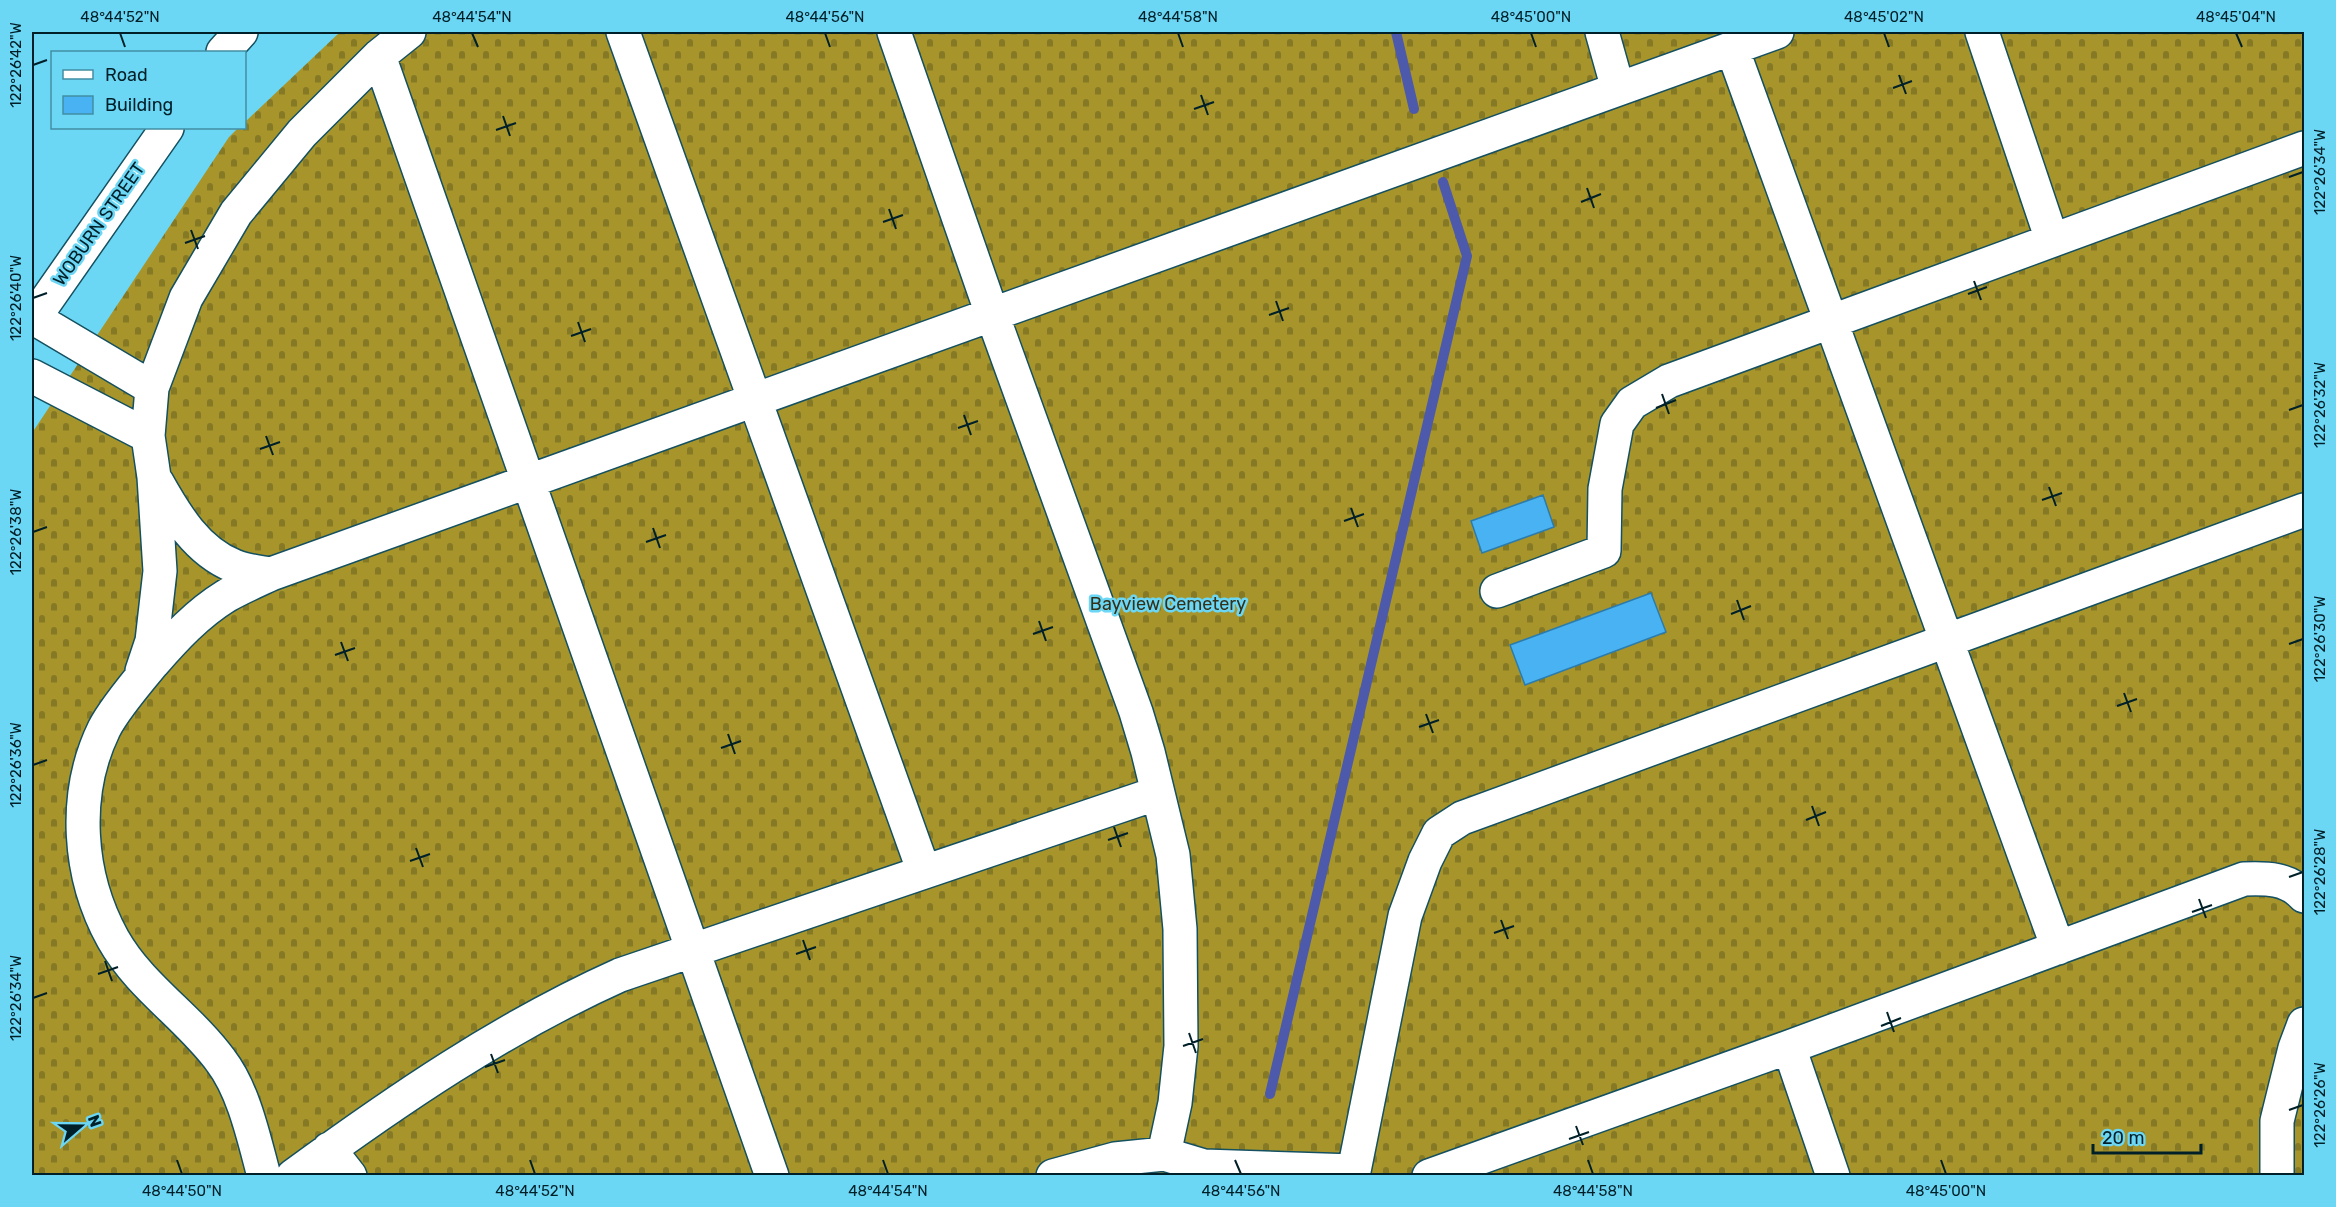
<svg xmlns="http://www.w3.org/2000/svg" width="2336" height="1207" viewBox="0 0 2336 1207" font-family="Rubik,sans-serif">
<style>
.cemetery{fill:url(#cemetery-stones)}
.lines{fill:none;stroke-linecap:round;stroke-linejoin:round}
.stream{stroke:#4d59aa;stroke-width:10}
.building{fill:#49b2f2;stroke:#2b7cac;stroke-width:1.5}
.minor-casing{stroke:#145060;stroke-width:36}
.minor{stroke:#fff;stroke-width:33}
.ticks{fill:none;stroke:#002029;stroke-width:2}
.labels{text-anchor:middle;stroke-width:5;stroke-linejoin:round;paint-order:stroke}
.street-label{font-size:18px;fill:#002029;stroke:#6cd7f5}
.park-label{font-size:18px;fill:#353018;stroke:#6cd7f5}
.neatline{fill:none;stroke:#002029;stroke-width:2}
.ticks-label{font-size:15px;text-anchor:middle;fill:#002029}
</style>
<defs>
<pattern id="cemetery-stones" width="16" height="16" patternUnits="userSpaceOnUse" patternTransform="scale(1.5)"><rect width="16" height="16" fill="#a7952c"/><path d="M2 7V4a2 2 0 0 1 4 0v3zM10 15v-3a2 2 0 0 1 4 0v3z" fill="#867926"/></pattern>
</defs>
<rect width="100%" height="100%" fill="#6cd7f5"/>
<path class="cemetery" d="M340,32h1964v1143l-2272,1v-743l197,-296 9,-9h6l1,-6z"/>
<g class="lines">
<path class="stream" d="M1396,32l18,77
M1270,1094l197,-838 -24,-74"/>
</g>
<path class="building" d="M1543,495l11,32 -72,26 -11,-32z
M1651,593l15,39 -141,53 -15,-40z"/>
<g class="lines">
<g class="minor-casing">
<path id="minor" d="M623,32l301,840
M894,32l98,282 144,398 12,40 25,103 7,74 1,117 -6,57 -11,51
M1602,32l16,57
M1982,32l70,208
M1732,48l326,900
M223,52l18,-20
M379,56l393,1120
M34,318l118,70
M32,321l135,-193
M32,376l116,60
M157,482c19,34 40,69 77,84 11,5 25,6 37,8
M1497,591l107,-40 1,-62 12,-65 15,-21 37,-22 635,-233
M142,671l10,-30 8,-70 -6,-94 -6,-41 4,-48 34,-90 50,-85 66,-80 77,-77 30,-24
M1789,1047l44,129
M329,1149l21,27
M264,1176c-10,-37 -20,-85 -43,-115 -32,-44 -81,-74 -108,-122 -35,-63 -41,-144 -9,-210 10,-20 34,-48 49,-66 22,-25 44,-49 73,-67 14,-8 30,-15 45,-22l1506,-542
M293,1176c104,-76 209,-148 327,-201l538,-182
M1053,1176l62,-17 49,-5 40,12 150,5
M1353,1176l52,-260 20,-55 14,-28 23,-15 842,-308
M1429,1176l360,-129 455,-168c22,-1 44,-1 60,17
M2277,1176v-55l18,-73 9,-24"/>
</g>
<use href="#minor" class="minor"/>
</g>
<path class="ticks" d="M120,33l5,14M472,33l6,14M825,33l5,14M1178,33l5,14M1531,33l5,14M1884,33l5,14M2236,33l6,14M33,65l14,-5M1899,75l7,19M1893,88l19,-7M1201,95l7,20M1194,109l20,-7M503,116l7,20M496,130l20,-7M2289,177l14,-5M1587,188l7,20M1581,202l20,-8M889,209l7,20M883,222l20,-7M191,230l7,19M185,243l20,-7M1974,281l7,19M1968,294l19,-7M33,298l14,-5M1276,301l7,20M1269,315l20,-7M578,322l7,20M571,336l20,-7M1662,394l7,20M1656,408l20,-8M2289,410l14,-5M964,415l7,20M958,428l20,-7M266,436l7,19M260,449l20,-7M2049,487l7,19M2042,500l20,-7M1351,508l7,19M1344,521l20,-7M653,528l7,20M33,532l14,-5M646,542l20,-7M1737,600l7,20M1731,614l20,-8M1039,621l7,20M1033,634l20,-7M341,642l7,19M2289,644l14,-5M335,655l20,-7M2124,693l7,19M2117,706l20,-7M1426,714l7,19M1419,727l20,-7M728,734l7,20M721,748l20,-7M33,765l14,-5M1812,806l7,20M1806,820l20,-8M1114,827l7,20M1108,840l20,-7M416,848l7,19M410,861l20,-7M2289,877l14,-5M2199,899l7,19M2192,912l20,-7M1501,920l7,19M1494,933l20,-7M803,940l7,20M796,954l20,-7M105,961l7,20M98,974l20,-7M33,998l14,-5M1887,1012l7,20M1881,1026l20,-8M1189,1033l7,20M1183,1046l20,-7M491,1054l7,19M485,1067l20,-7M2289,1110l14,-5M1576,1126l7,19M1569,1139l20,-7M177,1160l5,14M530,1160l5,14M883,1160l5,14M1235,1160l6,14M1588,1160l5,14M1941,1160l5,14"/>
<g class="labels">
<g class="street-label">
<text transform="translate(99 224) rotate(-55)" y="6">WOBURN STREET</text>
</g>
<g class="park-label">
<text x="1168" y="610">Bayview Cemetery</text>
</g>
</g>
<rect width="2336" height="1207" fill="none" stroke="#6cd7f5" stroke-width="66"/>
<rect x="51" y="51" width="195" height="78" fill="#6cd7f5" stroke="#418ea3" stroke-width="1.5"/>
<rect x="63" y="70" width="30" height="9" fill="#ffffff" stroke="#418ea3" stroke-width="1.5"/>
<text x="105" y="81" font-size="18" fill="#002029">Road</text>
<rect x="63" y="96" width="30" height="18" fill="#49b2f2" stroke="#418ea3" stroke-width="1.5"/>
<text x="105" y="111" font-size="18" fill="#002029">Building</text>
<g transform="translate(81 1126) rotate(70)" stroke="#6cd7f5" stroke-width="4.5" paint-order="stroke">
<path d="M0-4.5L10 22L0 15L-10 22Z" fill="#002029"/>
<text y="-9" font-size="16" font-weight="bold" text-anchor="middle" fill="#002029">N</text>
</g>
<path d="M2093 1144v9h108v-9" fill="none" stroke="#002029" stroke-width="3"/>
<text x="2102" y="1144" font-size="18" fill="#002029" stroke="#6cd7f5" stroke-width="4.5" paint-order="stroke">20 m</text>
<rect x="33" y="33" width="2270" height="1141" class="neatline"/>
<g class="ticks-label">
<text x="120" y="22">48°44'52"N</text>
<text x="472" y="22">48°44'54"N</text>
<text x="825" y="22">48°44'56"N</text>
<text x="1178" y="22">48°44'58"N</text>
<text x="1531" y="22">48°45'00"N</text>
<text x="1884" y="22">48°45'02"N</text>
<text x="2236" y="22">48°45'04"N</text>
<text transform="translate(16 65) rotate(-90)" y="5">122°26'42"W</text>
<text transform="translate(2320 172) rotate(-90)" y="5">122°26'34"W</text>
<text transform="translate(16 298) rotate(-90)" y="5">122°26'40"W</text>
<text transform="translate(2320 405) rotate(-90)" y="5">122°26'32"W</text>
<text transform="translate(16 532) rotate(-90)" y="5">122°26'38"W</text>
<text transform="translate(2320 639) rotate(-90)" y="5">122°26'30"W</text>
<text transform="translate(16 765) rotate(-90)" y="5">122°26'36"W</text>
<text transform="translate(2320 872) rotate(-90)" y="5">122°26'28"W</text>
<text transform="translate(16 998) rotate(-90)" y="5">122°26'34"W</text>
<text transform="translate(2320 1105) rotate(-90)" y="5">122°26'26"W</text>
<text x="182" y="1196">48°44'50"N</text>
<text x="535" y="1196">48°44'52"N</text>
<text x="888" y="1196">48°44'54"N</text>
<text x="1241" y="1196">48°44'56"N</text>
<text x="1593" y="1196">48°44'58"N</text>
<text x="1946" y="1196">48°45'00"N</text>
</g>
</svg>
